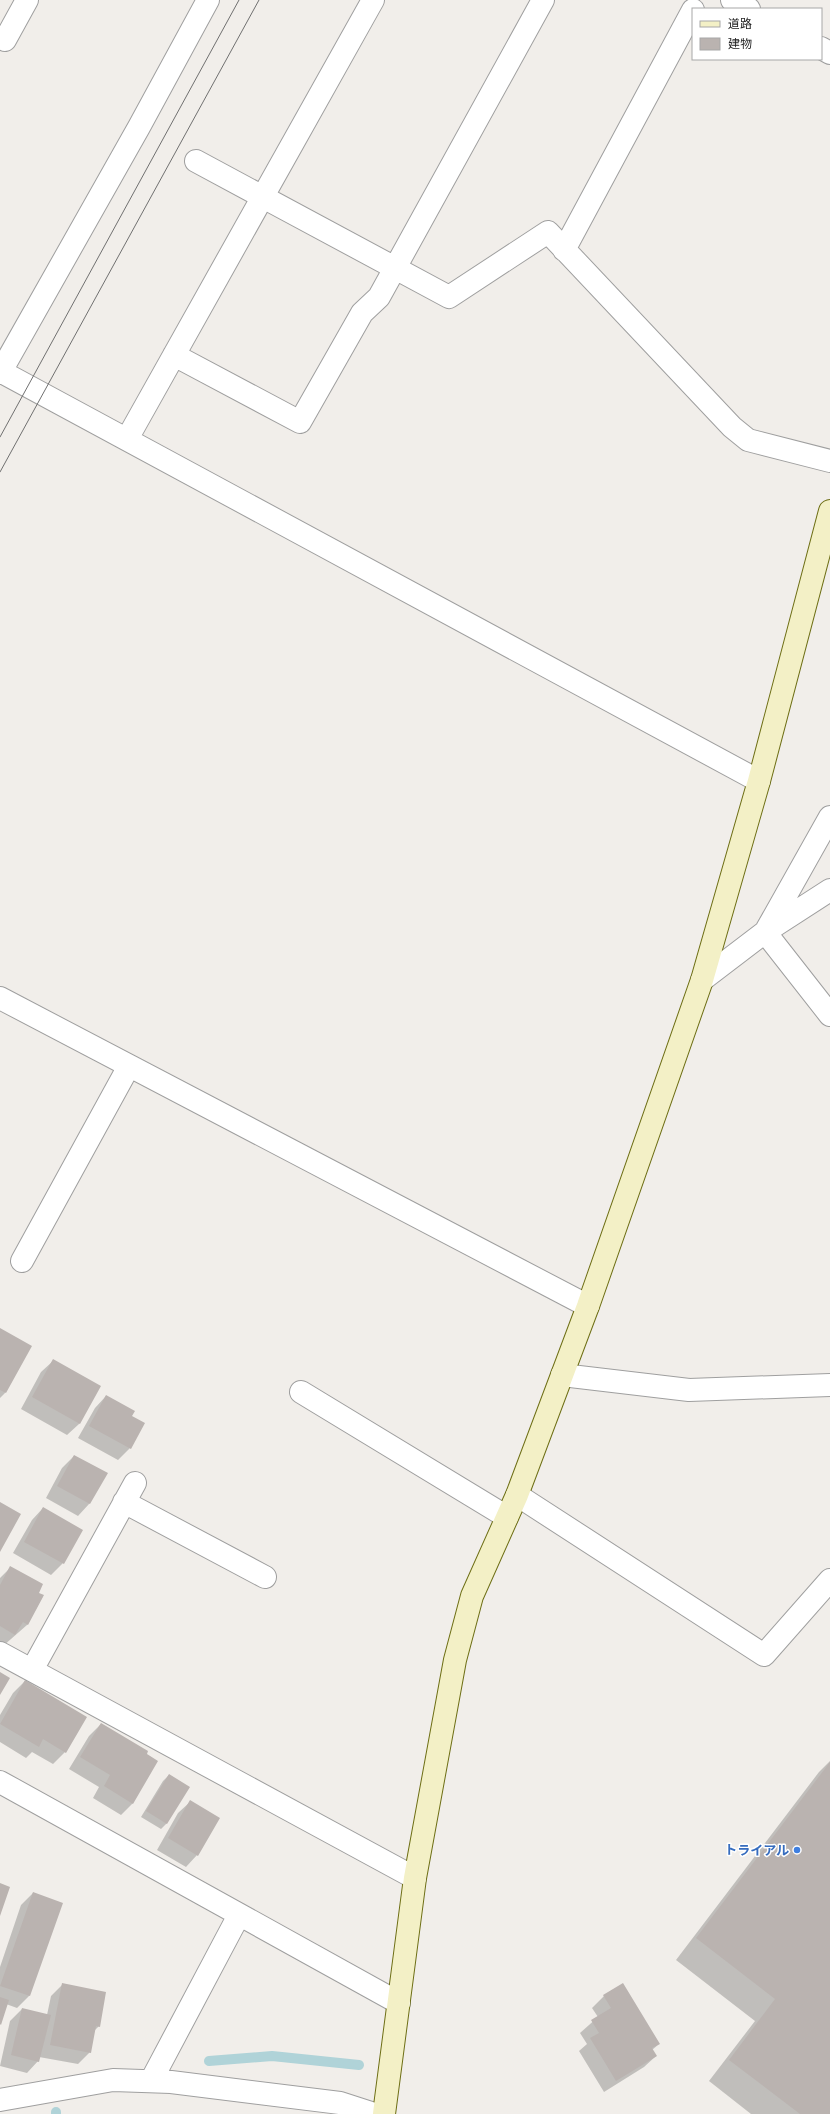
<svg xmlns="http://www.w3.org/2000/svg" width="830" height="2114" viewBox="0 0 830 2114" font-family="'PT Sans','Noto Sans JP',sans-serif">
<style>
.shadow{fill:#0003}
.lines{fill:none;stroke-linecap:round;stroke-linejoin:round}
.stream{stroke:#b0d3d8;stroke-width:10}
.building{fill:#bab3b0}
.street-casing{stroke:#9f9f9f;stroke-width:24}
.secondary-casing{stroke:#6d6e14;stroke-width:24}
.street{stroke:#fff;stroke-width:22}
.secondary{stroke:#f3f0c6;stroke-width:22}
.tram{stroke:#707070;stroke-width:1}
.shop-dot{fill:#3f7fe0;stroke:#fff;stroke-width:1.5}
.labels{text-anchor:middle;stroke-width:3;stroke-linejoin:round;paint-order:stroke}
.shop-label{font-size:13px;font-weight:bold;fill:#366cbe;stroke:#fff;text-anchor:end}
</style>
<rect width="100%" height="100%" fill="#f1eeea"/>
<path class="shadow" d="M0,1329l5,64 -5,5z
M53,1361l46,25 -20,38 -12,11 -46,-26 20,-37z
M106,1396l25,20 -1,32 -12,12 -40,-22 17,-30z
M74,1456l32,17 -17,31 -11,12 -32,-18 16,-30z
M43,1508l20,55 -12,12 -38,-22 19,-33z
M11,1567l26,26 6,3 -16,29 -24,21 -3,-2v-66z
M25,1681l40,71 -12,12 -21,-12 -6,6 -26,-16v-27l13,-22z
M101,1724l32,79 -12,12 -28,-17 6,-11 -30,-18 20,-33z
M830,1761v353h-79l-42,-33 46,-60 -79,-61 143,-188z
M169,1775l-2,48 -6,6 -20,-12 22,-36z
M190,1802l7,53 -11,12 -29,-17 21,-37z
M33,1893l28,11 -32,92 -12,12 -11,-4 -6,20v-57l21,-62z
M63,1984l36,42 -5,5 -4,21 -12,12 -39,-7 -1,4 -11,12 -27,-7 10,-45 12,-12 25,6 4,-19z
M604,1996l55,48 -7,6 4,6 -12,11 -40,25 -25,-41 8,-7 -7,-11 18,-16 -6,-9z"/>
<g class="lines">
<path class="stream" d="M209,2061l63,-5 87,9
M56,2112v2"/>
</g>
<path class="building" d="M0,1328l32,18 -26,47 -6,-3z
M53,1359l48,27 -21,38 -48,-27z
M106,1395l29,16 -3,5 13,7 -14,26 -42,-23z
M74,1455l34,18 -18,31 -33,-18z
M0,1502l21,12 -21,38z
M43,1507l40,23 -19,34 -40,-22z
M10,1566l33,18 -4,9 5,2 -16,30 -5,-3 -8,13 -15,-9v-41z
M0,1672l10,6 -10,17z
M25,1680l62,37 -21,36 -23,-14 -4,8 -39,-23z
M101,1723l47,28 -1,3 11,7 -25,43 -29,-18 6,-11 -30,-18z
M830,1762v352h-30l-71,-54 46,-61 -79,-61z
M169,1774l21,13 -23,37 -21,-13z
M190,1800l30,18 -22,38 -30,-18z
M0,1883l10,4 -10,29z
M33,1892l30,11 -33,93 -30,-10z
M62,1983l44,9 -6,35 -4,-1 -5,27 -41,-8z
M623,1983l37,61 -8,4 5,8 -41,25 -26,-43 9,-5 -8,-13 20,-12 -8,-13z
M0,1997l9,3 -8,25 -1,-1z
M22,2008l29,7 -12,47 -28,-7z"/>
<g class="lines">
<g class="street-casing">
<path id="street" d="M732,0l17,9
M5,40l22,-40
M821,48l9,5
M196,161l253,136 99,-65 184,195 16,13 82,21
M564,250l129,-240
M174,355l126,67 62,-109 17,-16 164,-297
M0,371l759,410
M0,373l139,-246 69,-127
M127,439l246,-439
M767,929l63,-112
M765,932l65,83
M702,980l63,-48 65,-42
M0,998l588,308
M22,1261l107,-195
M562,1375l127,15 141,-5
M301,1392l206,125
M517,1495l247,160 66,-75
M124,1502l141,75
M0,1653l415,225
M32,1670l103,-187
M0,1782l399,221
M151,2081l88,-166
M0,2100l113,-20 58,2 169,21 34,11"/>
</g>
<g class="secondary-casing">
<path id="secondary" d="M384,2114l31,-236 40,-218 17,-64 45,-101 71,-189 114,-326 57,-199 71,-270"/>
</g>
<use href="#street" class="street"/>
<use href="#secondary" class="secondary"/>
<path class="tram" d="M0,437l239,-437
M0,472l259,-472"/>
</g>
<circle class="shop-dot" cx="797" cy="1850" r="4"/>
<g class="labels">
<g class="shop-label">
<text x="789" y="1855">トライアル</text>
</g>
</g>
<rect x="692" y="8" width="130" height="52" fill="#ffffff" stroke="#a7a7a7"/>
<rect x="700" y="21" width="20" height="6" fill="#f3f0c6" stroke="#a7a7a7"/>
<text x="728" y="28" font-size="12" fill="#222222">道路</text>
<rect x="700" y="38" width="20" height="12" fill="#bab3b0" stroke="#a7a7a7"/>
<text x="728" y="48" font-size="12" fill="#222222">建物</text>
</svg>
